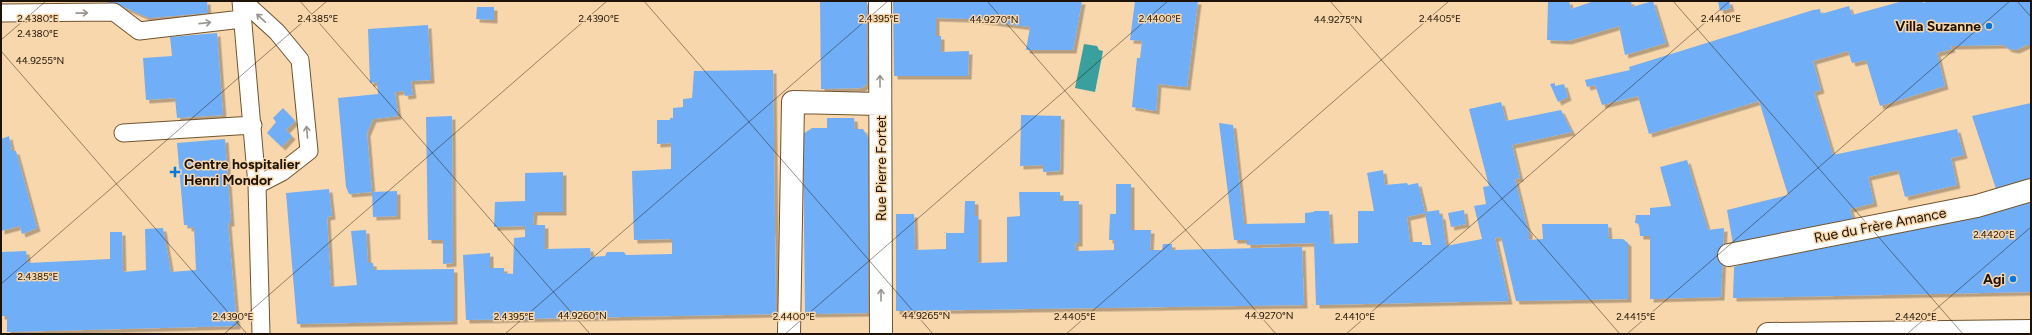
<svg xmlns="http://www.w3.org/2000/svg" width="2032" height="335" viewBox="0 0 2032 335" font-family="Figtree,sans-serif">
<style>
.water{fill:#39a09e}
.building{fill:#70aef7;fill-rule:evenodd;filter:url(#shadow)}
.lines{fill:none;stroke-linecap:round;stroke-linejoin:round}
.lane-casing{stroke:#71542e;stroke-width:19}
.street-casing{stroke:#71542e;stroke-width:24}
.secondary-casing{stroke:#71542e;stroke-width:24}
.lane{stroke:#fff;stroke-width:17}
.street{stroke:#fff;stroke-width:22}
.secondary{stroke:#fff;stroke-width:22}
.oneway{stroke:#99948e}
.ticks{fill:none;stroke:#1d1203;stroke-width:1;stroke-opacity:0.45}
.poi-dot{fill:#0079e0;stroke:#f8d7ad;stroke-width:1.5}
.labels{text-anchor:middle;stroke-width:3;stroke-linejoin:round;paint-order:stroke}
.poi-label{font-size:14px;font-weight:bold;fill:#1d1203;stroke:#f8d7ad;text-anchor:end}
.street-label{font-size:14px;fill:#1d1203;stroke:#f8d7ad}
.ticks-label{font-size:10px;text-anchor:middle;fill:#1d1203;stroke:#f8d7ad;stroke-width:3;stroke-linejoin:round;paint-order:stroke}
</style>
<defs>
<filter id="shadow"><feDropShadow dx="3.5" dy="3.5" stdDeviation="0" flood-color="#0004"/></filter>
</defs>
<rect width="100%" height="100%" fill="#f8d7ad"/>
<path class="water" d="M1084,44l13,2 2,4 4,1 -8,41 -20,-4z"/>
<path class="building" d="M102,1h105l1,12 -59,5 -28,-12z
M820,1h47v83l-5,4 -41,1z
M893,1h189l-9,49h-47l4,-23 -61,-8 -33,-1v18h5v16l28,-1 -1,25h-74z
M1135,1h63l-11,86 -29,-3 -2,27 -24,-4 5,-49h3l2,-17 -12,-1z
M1548,1h21l2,8 23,-8h37l1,6 21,-6 13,42 -41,12 -6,-29 -51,15 -21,-1z
M1718,1h11l2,7 -11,3z
M1903,1h20v2l7,-2h101v44h-4l-11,5 -7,-1 -5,-4 -53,1 1,3 -15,4 8,33 -65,20 -14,-46 -14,3 -4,-12 -35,10 8,29 -7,2 19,63 124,-26 7,26 -13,3 6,27 -52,12 -7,-27 -30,7 6,26 -24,6 4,12 -121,23 -6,-34 61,-15 -29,-94 -110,33 -11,-38 -36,9 -7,-20 -8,2 -2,-7 45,-10 -1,-3 184,-57 7,-1 1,5 28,-8 3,9z
M477,7h17v13l-18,-1z
M428,25l3,55 -20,1 2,14 -8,1 -1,-5 -9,1 3,24 -25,3 -6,14 5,59 -23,2 -3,-7 -8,-89 40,-4 -1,-12 -7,1 -2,-54z
M217,33l6,82 -46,3 -2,-20 -29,2 -3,-42 29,-2 -2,-19z
M773,70l3,244 -310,6 -3,-65 27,-2v15h14v5l9,1 1,-36 11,-1v-11l-31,1 1,-25 30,-1v-28l38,-1v40h-29l-1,13h12v24l45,-1 1,9 14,-1 2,-4h17l2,3 46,-1v-15l-38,1 -2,-69 39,-2v-26l-14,1v-24h13v-2h3v-10l10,-1v-8l9,-1 2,-27z
M1555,83v3l9,-2 4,13 -10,5 -8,-18z
M1501,102l5,19 55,-11 11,22 -60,13 8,33 -5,1 13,52 1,-1v10l14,-1 -1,-15h66l1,15h14l5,4v56l-112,2 -15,-64 -6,1 14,63 -193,4 -2,-62 -67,2v-5h-13l-15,-117 14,2 11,99 61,-1v-10l9,-1v-1h15l2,33 27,-1v-32h16l-7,-38 16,-3 2,15 22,-2 1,2 10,-2 7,29 14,-2 1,6h2l4,30 36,-7 -8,-33 12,-2 -3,-17 6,-1 -20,-77zM1425,213l6,32h-9v-3h-12l-3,-25z
M2031,103v79l-34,10 -25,-76z
M283,108l12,13 -9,9 6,6 -10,11 -15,-14 9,-11 -3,-4z
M1021,115l40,1 -1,55 -17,1v-7l-23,1z
M452,116l1,147 -10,1v-24h-15l-2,-123z
M827,118h27l1,11h8l5,9v175l-63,1 -2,-180 9,-6h15z
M9,136l3,15h4l21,77 -15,6 -2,-8 -19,5v-92z
M225,139l6,84h-3l9,103 -230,6v-16h-6v-64l25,-1 2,12 82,-4v-27h12l1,40 23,-2 -1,-41 18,-1 8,44 25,-2 -2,-43 -6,1v-3h-4l-7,-82z
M1687,160l21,70 16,-2 -3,69 -71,2v-63h-10l-1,-12 -4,-1 1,-8h14v-7l21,-2 -11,-39z
M1116,184h15v46h20l-1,20h12l1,-6h9v6l130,-3 2,58 -408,6v-97h18l1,36 31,-1v-16h18l1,-32h10v15h3v47l29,-1v-45l13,-1 -1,-24h41v9h19v42h-4l1,8 38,-1v-10h-5l1,-26h6z
M329,189l3,27 -5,1 4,70 26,-2 -6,-54 15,-1 2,33h5l1,7 80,-1v52l-157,3 -11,-131z
M397,191v25l-24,1 -1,-25z
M2031,202v90l-298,6 1,-31 51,-15 175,-33z
M1464,210l2,14 -15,3 -3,-14z"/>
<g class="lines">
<g class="lane-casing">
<path id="lane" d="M241,1l16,184 4,149
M243,1l34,31 23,28 9,91 -27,21 -25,13
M1,13l113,-1 25,19 103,-12
M123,133l130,-8"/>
</g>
<g class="street-casing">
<path id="street" d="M880,1l1,333
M1729,255l248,-49 54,-16
M789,334l4,-232 87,2"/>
</g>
<g class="secondary-casing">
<path id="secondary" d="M1768,334l263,-3"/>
</g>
<use href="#lane" class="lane"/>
<use href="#street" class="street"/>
<use href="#secondary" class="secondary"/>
</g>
<defs><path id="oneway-shaft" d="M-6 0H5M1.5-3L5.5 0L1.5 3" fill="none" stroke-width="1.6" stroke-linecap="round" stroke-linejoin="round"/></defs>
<g class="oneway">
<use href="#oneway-shaft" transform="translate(82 13) rotate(-1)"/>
<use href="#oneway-shaft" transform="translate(261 18) rotate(-137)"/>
<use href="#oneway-shaft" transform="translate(205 23) rotate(-6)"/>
<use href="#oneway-shaft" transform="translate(880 81) rotate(-90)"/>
<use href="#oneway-shaft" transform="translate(307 132) rotate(-95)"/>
<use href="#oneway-shaft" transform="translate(881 295) rotate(-90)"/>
</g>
<path class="ticks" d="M300,1l290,333M644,1l289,333M987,1l289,333M1330,1l290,333M1673,1l290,333M2017,1l14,16M1,40l45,-39M1,51l246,283M1,284l326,-283M224,334l383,-333M505,334l383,-333M785,334l383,-333M1066,334l383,-333M1346,334l384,-333M1627,334l383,-333M1907,334l124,-107"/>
<g class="poi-dot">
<circle cx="1989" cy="26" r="4"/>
<path d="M173 166h4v4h4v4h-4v4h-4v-4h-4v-4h4z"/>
<circle cx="2013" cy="279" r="4"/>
</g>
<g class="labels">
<g class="poi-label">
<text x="1981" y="31">Villa Suzanne</text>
<text x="184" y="169" text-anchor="start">Centre hospitalier<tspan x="184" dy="16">Henri Mondor</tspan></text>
<text x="2005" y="284">Agi</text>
</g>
<g class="street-label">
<text transform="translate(881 168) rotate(-90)" y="5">Rue Pierre Fortet</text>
<text transform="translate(1880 225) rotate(-11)" y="5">Rue du Frère Amance</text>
</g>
</g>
<g class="ticks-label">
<text x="38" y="22">2.4380°E</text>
<text x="318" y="22">2.4385°E</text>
<text x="599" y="22">2.4390°E</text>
<text x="879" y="22">2.4395°E</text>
<text x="1160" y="22">2.4400°E</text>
<text x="1440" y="22">2.4405°E</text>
<text x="1721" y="22">2.4410°E</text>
<text x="994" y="23">44.9270°N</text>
<text x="1338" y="23">44.9275°N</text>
<text x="38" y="37">2.4380°E</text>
<text x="40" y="64">44.9255°N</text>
<text x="1994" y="238">2.4420°E</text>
<text x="38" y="280">2.4385°E</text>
<text x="582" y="319">44.9260°N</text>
<text x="926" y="319">44.9265°N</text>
<text x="1269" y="319">44.9270°N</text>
<text x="233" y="320">2.4390°E</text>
<text x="514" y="320">2.4395°E</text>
<text x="794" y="320">2.4400°E</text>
<text x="1075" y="320">2.4405°E</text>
<text x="1355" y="320">2.4410°E</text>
<text x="1636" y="320">2.4415°E</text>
<text x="1916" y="320">2.4420°E</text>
</g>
<rect width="2032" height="335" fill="none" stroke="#1d1203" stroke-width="4"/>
</svg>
